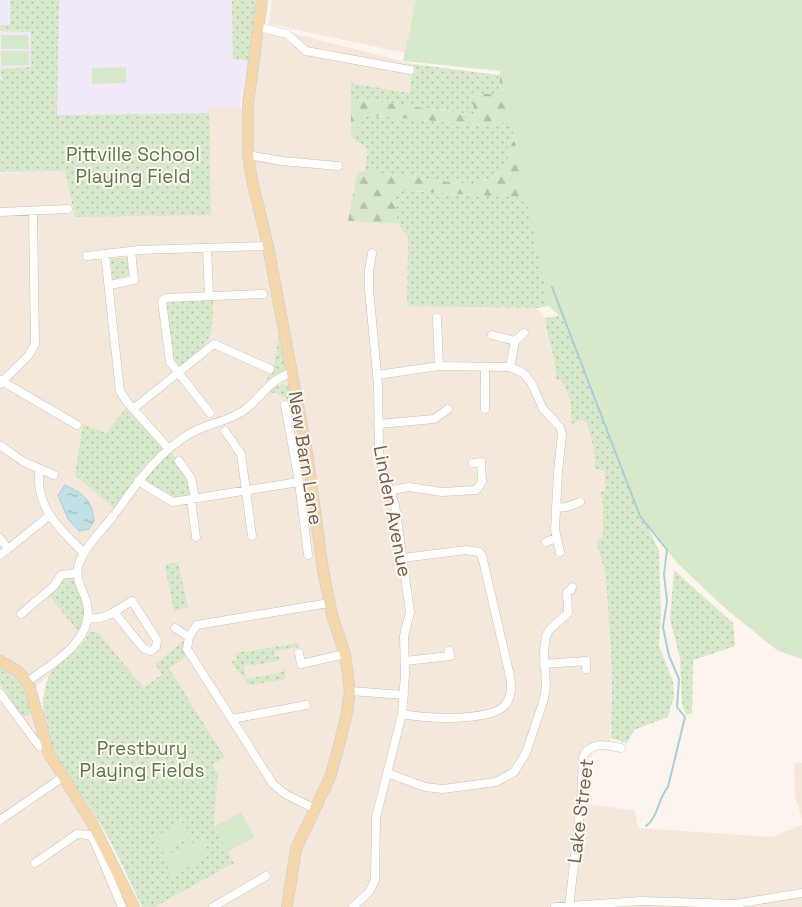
<svg xmlns="http://www.w3.org/2000/svg" width="802" height="907" viewBox="0 0 802 907" font-family="'Space Grotesk',sans-serif">
<style>
.residential{fill:#f3e8db}
.education{fill:#f2e9f8}
.green{fill:url(#green-dots)}
.forest{fill:url(#forest-firs)}
.pitch{fill:#d8e9cb}
.water{fill:url(#water-ripples);stroke:#a9cfd6}
.lines{fill:none;stroke-linecap:round;stroke-linejoin:round}
.stream{stroke:#a9cfd6;stroke-width:2}
.minor-casing{stroke:#cebeb2;stroke-width:9}
.major-casing{stroke:#d9d2ce;stroke-width:12}
.minor{stroke:#fff;stroke-width:8}
.major{stroke:#f4d8ab;stroke-width:10}
.labels{text-anchor:middle;stroke-width:4;stroke-linejoin:round;paint-order:stroke}
.park-label{font-size:19px;fill:#587a49;stroke:#fefaf3}
.street-label{font-size:19px;fill:#765d50;stroke:#fefaf3}
</style>
<defs>
<pattern id="green-dots" width="8" height="8" patternUnits="userSpaceOnUse" patternTransform="scale(1.25)"><rect width="8" height="8" fill="#d8e9cb"/><path d="M2 2h.1M6 6h.1" fill="none" stroke="#b4c0a7" stroke-width="1.8" stroke-linecap="round"/></pattern>
<pattern id="forest-firs" width="22" height="20" patternUnits="userSpaceOnUse" patternTransform="scale(1.25)"><rect width="22" height="20" fill="#d8e9cb"/><path d="M5 1l3.5 6h-7zM16 11l3.5 6h-7z" fill="#b4c0a7"/></pattern>
<pattern id="water-ripples" width="26" height="14" patternUnits="userSpaceOnUse" patternTransform="scale(1.25)"><rect width="26" height="14" fill="#c2e0e5"/><path d="M2 4q2-2 4 0t4 0M15 11q2-2 4 0t4 0" fill="none" stroke="#a2b9bc"/></pattern>
</defs>
<rect width="100%" height="100%" fill="#fcf5ed"/>
<path class="residential" d="M272,0h144l-11,53 -136,-29z
M268,27l145,37 -4,29 -58,-10 40,72 17,82 -1,68 129,3 9,10 1,16 11,33 -1,13 6,1 8,19 2,24 9,-4 6,3 6,22 2,24 10,2v20l-5,2 3,11v32l-7,5 10,35 6,97 -2,70 -19,9 -5,8 -4,43 53,8 3,17 134,9 30,-12v82h-647l79,-44 -20,-36 4,-53 -5,-10 12,-8 -56,-88 -25,21 -46,-55 -8,-3 -13,20 -41,36 -14,-19 -22,-11v-484l65,-2 7,32 138,12 -2,-108h44l12,-76z
M0,661l22,15 16,48 96,183h-134z
M794,763h8v55l-7,-21z"/>
<path class="education" d="M0,0h257l-17,107h-32v6l-151,2 -57,57z"/>
<path class="green" d="M10,0h49l-2,115 152,-2 2,102 -136,2 -10,-46 -65,1v-92l2,-1 -2,-10 31,-2v-35l-31,-1v-6h10z
M232,0h30l-9,61 -20,-2z
M413,64l85,11 5,21 -31,-3 3,22 -124,-17v-15l58,10z
M365,115l116,10 34,-4 2,21 -8,-1 -1,23 -9,10 -25,11 -109,-14 3,-22 -17,-12z
M393,190l135,8 21,108 -13,2 -129,-2 1,-69 -10,-13z
M128,257l2,18 -17,4 -2,-20z
M213,298c-1,45 0,42 -34,70l-7,-5 -7,-57 2,-4z
M558,316l6,5 35,83 41,112 7,9 12,26 2,63 -2,32 14,35 1,16 -6,20 -34,13 -7,13 -16,-5 1,-65 -6,-97 -10,-35 7,-5v-32l-3,-12 5,-1v-20l-10,-2 -2,-24 -6,-22 -6,-3 -9,4 -2,-24 -8,-19 -6,-1c2,-20 -10,-40 -11,-62z
M280,328l7,38 -4,6 -18,11 9,-19z
M284,384l7,3 2,17 -12,-9 -11,-3 6,-6z
M129,404l60,69 6,25 -22,4 -35,-21 -21,30 -42,-36 8,-51 23,9z
M178,562l10,45 -14,4 -9,-46z
M674,570l59,53 2,23 -42,14 -1,53 -6,2 -4,-11 -2,-46 -10,-38z
M77,573l10,31 -6,31 -35,-43 15,-17z
M90,631l9,3 45,54 18,-14 -7,-10 34,-27 2,17 -22,14 56,89 -12,7 5,10 -4,53 20,36 -79,44h-13c-13,-27 -25,-55 -41,-82 -25,-44 -74,-90 -53,-147 5,-13 33,-26 42,-47z
M299,643l1,4 -26,4 1,6 4,-1 1,4 -28,6 -1,-2 -7,1 2,14 37,-7 2,-4 1,8 -4,4 -33,5 -18,-24 6,-1 -2,-7z
M0,667c21,6 27,26 32,44l-4,5h-7l-21,-33z"/>
<path class="forest" d="M504,71l11,50 -34,4 -116,-10 -14,22v-39l124,17 -4,-22 32,2 -5,-20z
M509,141l8,1 11,56 -135,-8 5,34 -50,-3 9,-48 8,-2 109,14 25,-11 9,-10z"/>
<path class="pitch" d="M416,0h386v659l-24,-8 -51,-41 -50,-47 -37,-47 -41,-112 -35,-83 -15,-15 -49,-235 -97,-10z
M1,35h27l1,14h-28z
M1,51h28v14l-28,1z
M126,67v16l-34,1v-16z
M241,812l14,25 -27,15 -14,-25z
M182,822l9,15 -29,16 -9,-15z
M202,838l8,17 -38,20 -8,-18z"/>
<path class="water" d="M65,485c19,9 27,15 29,36l-5,8 -10,2 -11,-12 -10,-24z"/>
<g class="lines">
<path class="stream" d="M552,287l88,229 27,34 -3,24 3,27 -4,26 6,29 10,23 -2,28 8,10 -17,70c-10,11 -10,31 -22,39"/>
<g class="minor-casing">
<path id="minor" d="M259,27l28,7 19,17 104,19
M248,155l34,6 56,5
M0,212l68,-3
M207,248l2,47
M105,254l15,137 7,11 42,47
M87,256l52,-6 129,-4
M110,285l24,-5 -3,-29
M437,318l2,48
M492,335l23,6 -5,26
M515,341l9,-8
M485,367v42
M377,375l62,-9 71,1 13,6 8,9 12,27 17,18 2,7 -4,38 -3,58 5,22
M0,380l77,45
M0,384l29,-29 6,-11 -2,-133
M133,409l81,-65 56,25
M210,413l-40,-51 -8,-61 4,-3 97,-4
M378,424l56,-5 14,-10
M225,431l16,23 11,82
M1,446l23,16 30,13
M179,461l12,17 4,20
M40,469c-7,36 21,62 44,84
M138,481l35,21 126,-20 -14,-77
M299,482l9,73
M392,490l17,-3 33,5 34,-2 6,-8 -1,-20 -8,1
M191,499l5,38
M556,508l11,-1 13,-5
M117,511c21,-29 42,-60 74,-78 17,-10 41,-12 56,-25 16,-13 24,-30 45,-35
M0,538l8,11 42,-34
M546,542l10,-4
M0,555l8,-6
M403,558l63,-8 13,2
M21,614l33,-28 7,-11 16,-2
M88,618c17,3 30,-9 44,-17l25,39 -1,7 -5,4 -7,-2 -30,-37
M175,628l14,9
M299,653l2,11 44,-10
M405,661l45,-5 -1,-5
M544,664l42,-3v8
M27,682c24,-18 68,-41 60,-78 -3,-13 -12,-23 -9,-37 5,-19 23,-35 35,-51
M350,691l54,4
M0,693l39,53
M402,714c23,4 43,5 66,3 28,-3 48,-7 42,-41l-28,-120 -3,-4
M232,719l74,-14
M387,773l38,14 18,2 53,-7 18,-10 12,-19 18,-54 2,-13 -2,-35 2,-15 4,-7 18,-16 -1,-21 4,-2 1,-3
M315,809l-30,-15 -12,-10 -86,-135 2,-12 8,-12 132,-22
M0,820l63,-43
M35,863l42,-29 12,1 4,3 29,69
M213,907l53,-31
M353,907l16,-15 6,-12 1,-63 26,-103 3,-40 -1,-38 6,-24 -15,-107 -14,-40 -2,-15 -1,-65 -9,-96v-18l3,-18
M555,907l86,-6 94,3 67,-11
M569,907l12,-103 2,-47c8,-16 23,-12 38,-9"/>
</g>
<g class="major-casing">
<path id="major" d="M262,0l-14,103v52l4,25 16,66 40,212 15,112 9,45 13,39 5,37 -4,27 -15,57 -35,74 -9,58
M0,661l18,10 11,14 20,69 43,69 42,84"/>
</g>
<use href="#minor" class="minor"/>
<use href="#major" class="major"/>
</g>
<g class="labels">
<g class="park-label">
<text x="133" y="161">Pittville School<tspan x="133" dy="22">Playing Field</tspan></text>
<text x="142" y="755">Prestbury<tspan x="142" dy="22">Playing Fields</tspan></text>
</g>
<g class="street-label">
<text transform="translate(306 458) rotate(81)" y="7">New Barn Lane</text>
<text transform="translate(393 511) rotate(79)" y="7">Linden Avenue</text>
<text transform="translate(580 811) rotate(-83)" y="7">Lake Street</text>
</g>
</g>
</svg>
